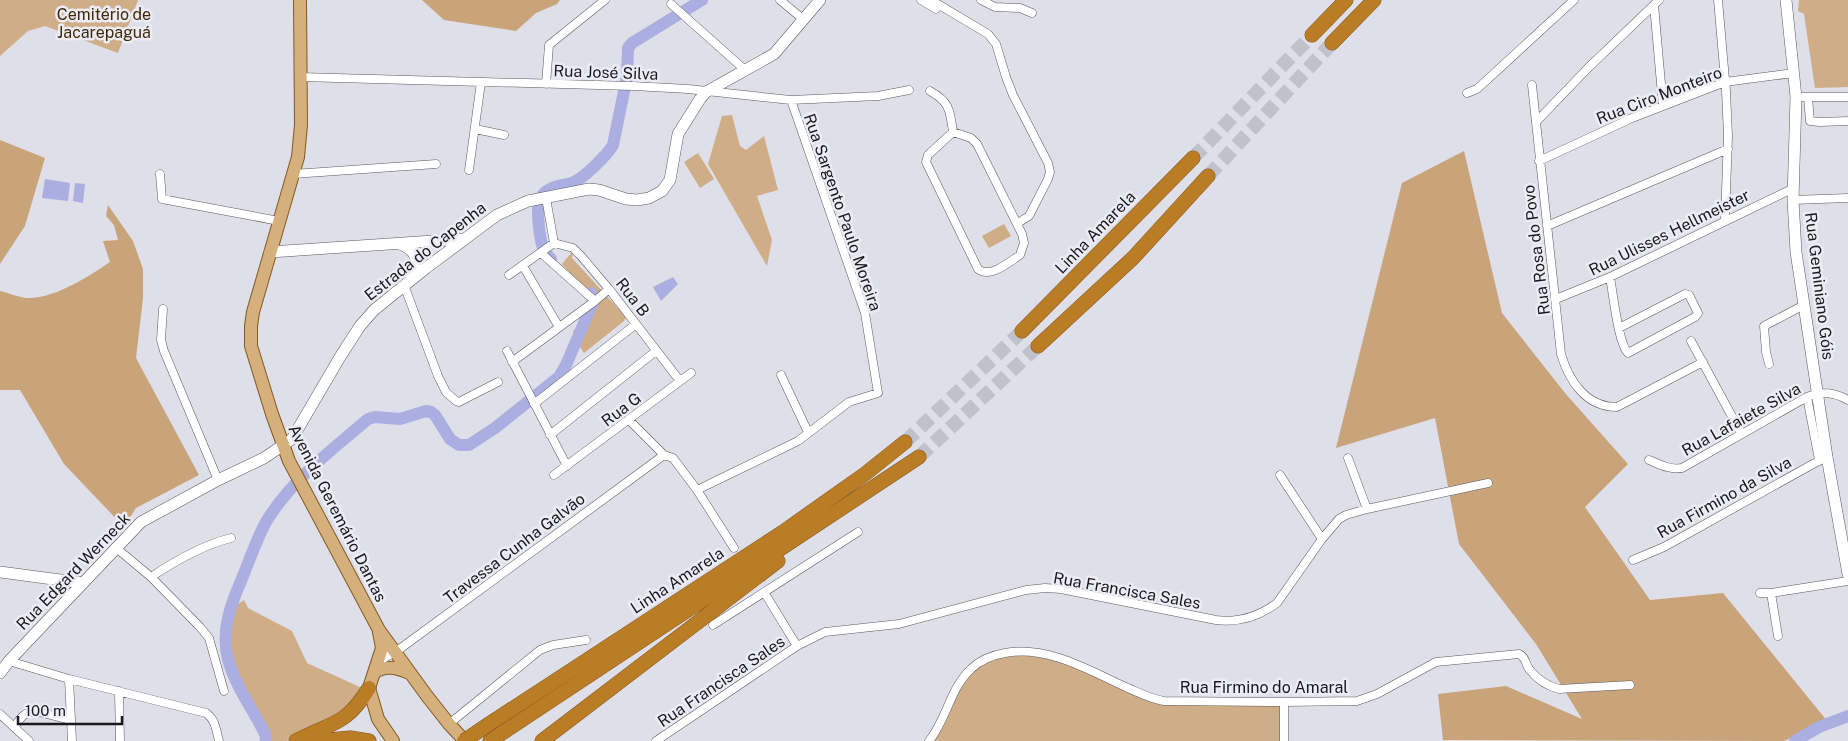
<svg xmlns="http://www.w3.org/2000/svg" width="1848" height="741" viewBox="0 0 1848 741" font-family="'Public Sans',sans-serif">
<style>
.green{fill:#cfad86}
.forest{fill:#c9a47a}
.water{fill:#aaaee0}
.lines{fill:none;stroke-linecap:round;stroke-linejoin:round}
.river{stroke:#aaaee0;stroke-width:12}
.highway-tunnel{stroke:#c0c1ca;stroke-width:14;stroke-dasharray:14 7;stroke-linecap:butt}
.street-casing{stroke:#575860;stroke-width:9}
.secondary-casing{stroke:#575860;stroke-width:12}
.primary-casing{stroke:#815922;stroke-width:14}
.highway-casing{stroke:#815922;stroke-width:15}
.street{stroke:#fff;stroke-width:8}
.secondary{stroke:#fff;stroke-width:11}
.primary{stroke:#d6b07c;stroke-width:12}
.highway{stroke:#ba7c25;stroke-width:14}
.highway-bridge-casing{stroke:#815922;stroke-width:15;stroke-linecap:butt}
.highway-bridge{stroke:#ba7c25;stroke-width:14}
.labels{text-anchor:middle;stroke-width:5;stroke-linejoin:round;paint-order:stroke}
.park-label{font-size:16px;fill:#412804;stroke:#ebecf6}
.street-label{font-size:16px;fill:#18181c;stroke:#ebecf6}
</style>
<rect width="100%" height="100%" fill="#dedfe9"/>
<path class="green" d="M0,0h138l-20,53 -73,-27 -17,5 -28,25z
M1799,0h49v87l-33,1 -11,-74 -6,-3z
M732,115l8,31 6,4 18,-14 14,54 -21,6 15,44 -5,26 -59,-102 14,-48z
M698,153l16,26 -14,9 -16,-26z
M1004,224l7,12 -22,12 -7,-12z
M573,251l-1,7 54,59 -2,4 -40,32 -10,-15 -1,-7 13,-12 7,-21 -31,-34z
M244,600l4,8 44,23 15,32 55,25 -13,20 -59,30 -3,3h-23l-37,-88 2,-43z
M1026,653l40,10 84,38 132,2 1,38h-353l37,-69 21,-12z"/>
<path class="forest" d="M422,0h138l-3,4 -21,9 -20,18 -72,-11z
M0,140l45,18 -20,68 -25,38z
M1464,151l38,162 63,80 63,71 -43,43 65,93 73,-7 105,129 -44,19 -341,-1 -5,-46 68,-8 76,33 -46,-75 -77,-100 -24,-126 -99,30 66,-265z
M108,205l25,36 10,28v29l-7,60 63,117 -63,33 -12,19 -60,-63 -44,-74h-20v-99c8,2 18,6 26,7 26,2 64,-22 84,-36l-7,-21 15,-1 -4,-15 -8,-9z"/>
<path class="water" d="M45,179l25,4 -2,18 -26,-3z
M75,183l10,1 -2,19 -10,-2z
M673,277l5,7 -17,17 -8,-14z"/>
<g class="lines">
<path class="river" d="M551,259c-10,-9 -10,-19 -12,-31 -1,-16 -5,-32 13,-40 7,-3 15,-3 22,-6 10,-4 34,-28 39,-37l14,-68 1,-29 4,-5 70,-43
M266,741l-1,-7c-12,-25 -30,-48 -37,-75 -7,-27 2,-53 13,-78 8,-19 15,-41 25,-59 25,-42 66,-72 102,-103l7,-2 25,2 26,-8 5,1 4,3 15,24 9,6h10l26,-17 64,-51 7,-12 27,-63 -2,-9
M1795,741l24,-14 29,-11"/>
<path class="highway-tunnel" d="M1193,158l119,-123
M1208,176l124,-133
M905,442l117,-111
M919,457l119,-111"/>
<g class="street-casing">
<path id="street" d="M780,0l24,20
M921,0l15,9
M931,0l57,34 8,10 10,33 7,18 35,68 2,9 -2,7 -19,37 -11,7
M981,0l14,7 25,1 12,5
M1718,0l8,91 2,45 -3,84
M671,4l74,66
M1654,5l9,101
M300,77l333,9 55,3 103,11 87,-4 31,-6
M546,84l3,-39 56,-45
M1532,85l29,269c8,27 25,53 56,53l86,-45
M930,91c20,11 20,20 23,41
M1467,93l10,-4 97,-89
M1803,97h45
M1808,97l2,24 10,1 28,-1
M1536,122l52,-54 71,-68
M475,129l29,6
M953,132l18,6 6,6 45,90 2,9 -4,12c-11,7 -30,24 -42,14l-52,-107 2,-7z
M1539,161l93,-43 93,-36 69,-9
M469,170l12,-88
M160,174l2,25 117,22
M293,174l143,-10
M546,198l8,45 19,5 8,8 28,33 71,92
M1793,200l55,-2
M1547,226l181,-77
M541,253l54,48
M523,266l36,61
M509,275l45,-32
M1610,277c3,16 8,66 18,76l67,-36 3,-4 -9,-18 -4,-1 -66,34
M404,285l34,91 8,16 10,9 3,1 39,-20
M1556,299l54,-22 184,-89
M163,309l-2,31 3,11 54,129
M1691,341l50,92
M507,351l60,115
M512,362l83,-61 14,-12
M1769,364l-3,-12 -2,-26 40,-21
M781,375l27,57
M1807,397l12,63
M534,404l102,-80
M629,420l35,35 9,3 24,32 37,58
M550,435l106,-84
M1348,458l19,51
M1649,460c12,5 21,10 33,8l125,-71c15,-6 27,-5 41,3
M554,475l137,-102
M1280,475l42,64
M697,490l101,-49 51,-39 29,-9 -13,-80 -74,-213
M115,547l36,30 49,50 9,11 15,53
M1633,560l31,-13 149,-83 14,-7
M151,577c24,-16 52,-32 80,-39
M764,592l33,54
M1760,593h11l77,-12
M1771,593l7,43
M713,625l145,-93
M9,661l60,18 137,34c10,7 10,17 13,28
M378,662l23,-14 263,-193
M69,679l3,62
M119,691l1,50
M1284,702v39
M0,714l29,27
M449,724l91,-74 13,-5 33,-5
M14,727c6,-8 10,-15 21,-16l35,9
M656,741l141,-95 28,-14 74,-8 127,-34 19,-2 16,1 155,31c23,3 42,-3 61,-17l45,-64 17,-20 7,-4 21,-6 121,-26
M929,741c18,-22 21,-53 42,-72 9,-9 22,-14 34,-16 43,-8 85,18 123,35 12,5 23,11 36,13l120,1 73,-1 20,-7 59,-32 83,-8c7,3 6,9 10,15 7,9 18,17 30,20l71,-4"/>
</g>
<g class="secondary-casing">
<path id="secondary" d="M1786,0l10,97 -3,103 3,52 31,205 21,117
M400,244c18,7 20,18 11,34
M270,252l193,-13
M0,572l83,11
M0,673l9,-12 132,-139 77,-42 46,-22 28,-19 48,-82 20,-31 14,-16 52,-42 71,-53 31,-14 61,-12 10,1 27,9 11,1 12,-2 13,-7 8,-11 8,-46 22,-35 6,-7 68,-38 46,-54"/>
</g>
<g class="primary-casing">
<path id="primary" d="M300,0l1,125 -3,32 -45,155 -2,14v20l21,68 17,47 90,169 48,66 22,28 16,17
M379,632l3,16 -13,40 9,31 15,22
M374,673c11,-9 24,-5 35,0"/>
</g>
<g class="highway-casing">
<path id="highway" d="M1312,35l34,-35
M1332,43l42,-43
M1022,331l171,-173
M1038,346l95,-88 75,-82
M489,724l294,-192 82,-58 40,-32
M296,741c36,-19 50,-15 73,-53
M319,741l31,-3 19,3
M490,741l429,-284
M542,741l236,-180"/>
</g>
<use href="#street" class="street"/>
<use href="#secondary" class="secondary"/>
<use href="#primary" class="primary"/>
<use href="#highway" class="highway"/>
<g class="highway-bridge-casing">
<path id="highway-bridge" d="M464,741l25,-17"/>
</g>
<use href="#highway-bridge" class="highway-bridge"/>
</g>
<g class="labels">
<g class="park-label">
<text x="104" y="20">Cemitério de<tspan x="104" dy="18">Jacarepaguá</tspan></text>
</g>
<g class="street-label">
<text transform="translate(606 72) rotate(2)" y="6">Rua José Silva</text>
<text transform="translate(1659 95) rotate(-21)" y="6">Rua Ciro Monteiro</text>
<text transform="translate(843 212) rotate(71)" y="6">Rua Sargento Paulo Moreira</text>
<text transform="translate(1095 232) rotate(-46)" y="6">Linha Amarela</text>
<text transform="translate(1669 232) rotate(-26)" y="6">Rua Ulisses Hellmeister</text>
<text transform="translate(1536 250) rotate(-97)" y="6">Rua Rosa do Povo</text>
<text transform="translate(425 251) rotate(-38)" y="6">Estrada do Capenha</text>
<text transform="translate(1820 286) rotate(83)" y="6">Rua Geminiano Góis</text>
<text transform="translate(633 297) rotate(52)" y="6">Rua B</text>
<text transform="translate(621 409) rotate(-37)" y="6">Rua G</text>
<text transform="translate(1741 419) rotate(-29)" y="6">Rua Lafaiete Silva</text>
<text transform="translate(1724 497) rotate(-29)" y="6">Rua Firmino da Silva</text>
<text transform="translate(338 513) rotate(63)" y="6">Avenida Geremário Dantas</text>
<text transform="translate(514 548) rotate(-37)" y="6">Travessa Cunha Galvão</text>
<text transform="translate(73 571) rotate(-46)" y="6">Rua Edgard Werneck</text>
<text transform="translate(677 580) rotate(-33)" y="6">Linha Amarela</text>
<text transform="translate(1127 590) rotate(10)" y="6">Rua Francisca Sales</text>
<text transform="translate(721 681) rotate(-34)" y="6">Rua Francisca Sales</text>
<text x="1264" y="693">Rua Firmino do Amaral</text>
</g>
</g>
<path d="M18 716v8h104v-8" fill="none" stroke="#18181c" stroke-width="2.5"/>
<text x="25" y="716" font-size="15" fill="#18181c" stroke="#ebecf6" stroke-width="4" paint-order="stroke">100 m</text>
</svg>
